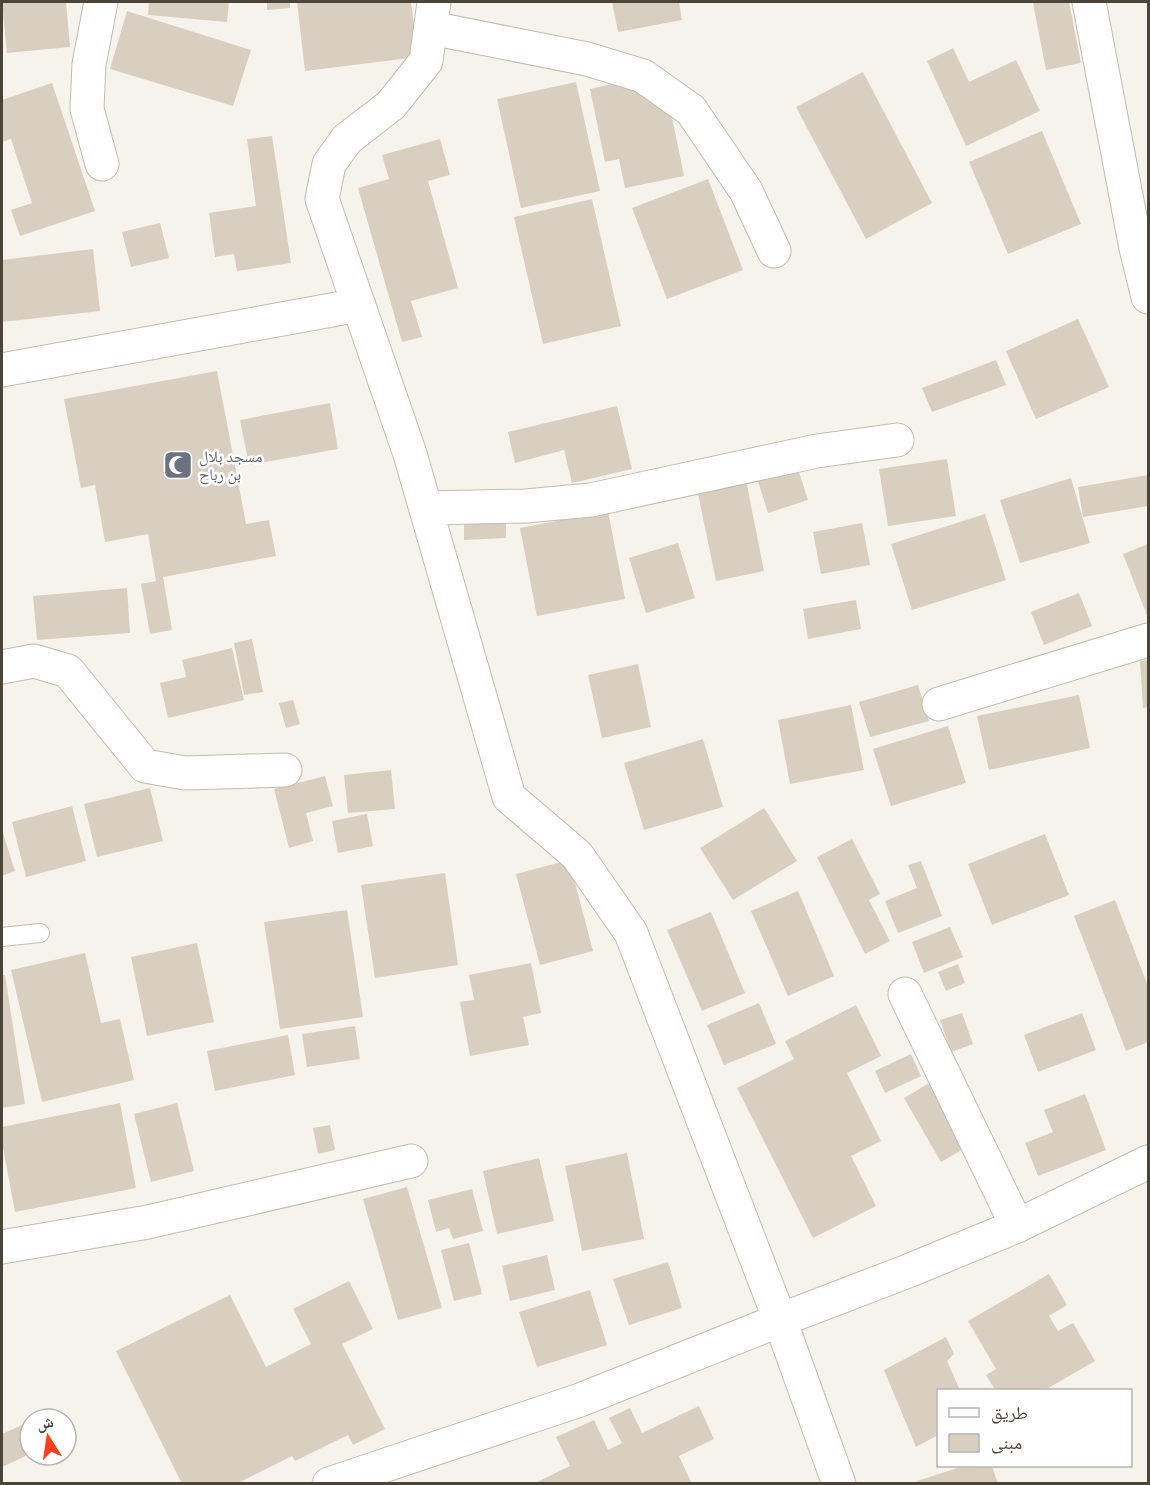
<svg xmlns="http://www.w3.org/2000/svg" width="1150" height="1485" viewBox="0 0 1150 1485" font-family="Ubuntu,'Noto Naskh Arabic',sans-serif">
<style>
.building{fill:#d8cfc1}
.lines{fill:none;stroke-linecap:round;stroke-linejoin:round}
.service-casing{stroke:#c2bbae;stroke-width:20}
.minor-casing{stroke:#c2bbae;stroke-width:35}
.service{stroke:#fff;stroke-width:18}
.minor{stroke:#fff;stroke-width:33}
.labels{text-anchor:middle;stroke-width:5;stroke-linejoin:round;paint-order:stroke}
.worship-label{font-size:16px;fill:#5b616d;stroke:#fff;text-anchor:start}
</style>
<rect width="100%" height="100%" fill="#f6f3ec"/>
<path class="building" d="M2,2h64l4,45 -63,6z
M149,2h80l-2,20 -79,-7z
M267,2h23v6l-23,2z
M297,2h114l7,55 -113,14z
M612,2h67l3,18 -64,12z
M1043,2h26l12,61 -35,7 -13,-67z
M127,11l124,39 -18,56 -123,-37z
M953,48l16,34 47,-22 24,51 -74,35 -39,-85z
M863,72l69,131 -66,36 -70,-132z
M625,81l46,31 13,64 -59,12 -6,-29 -14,3 -15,-73z
M576,82l24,109 -79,17 -24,-109z
M52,83l43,128 -75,25 -9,-26 21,-7 -21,-64 -9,3v-42z
M1042,131l39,93 -73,30 -39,-92z
M272,136l19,127 -54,8 -3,-17 -19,3 -6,-44 47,-7 -9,-67z
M440,139l10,36 -22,6 30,107 -47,13 11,36 -20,5 -44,-154 31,-9 -7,-24z
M708,179l35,91 -76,29 -35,-91z
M592,199l29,127 -78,18 -29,-127z
M160,223l9,35 -38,9 -9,-35z
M93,249l7,62 -98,11v-62z
M1078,319l31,68 -73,32 -30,-68z
M996,360l10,25 -74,27 -10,-24z
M217,371l29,153 23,-4 7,36 -113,21 9,53 -22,4 -9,-50 15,-3 -8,-47 -43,8 -10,-57 -14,3 -17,-89z
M330,403l8,46 -89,16 -9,-45z
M617,406l15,63 -60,14 -8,-33 -49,13 -7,-31z
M947,459l9,57 -68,10 -9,-57z
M795,460l13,40 -40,13 -13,-41z
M1148,475v31l-65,11 -5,-30z
M1071,478l19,65 -70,20 -20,-63z
M746,480l18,91 -48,10 -19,-92z
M608,511l17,88 -88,17 -17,-88z
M985,514l21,66 -94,30 -21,-66z
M506,522v16l-42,2v-17z
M862,523l8,42 -49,9 -8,-42z
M678,543l17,55 -49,15 -17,-55z
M1148,544v74l-25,-64z
M127,588l3,45 -93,7 -4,-44z
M1079,593l13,33 -48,19 -13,-33z
M856,600l5,29 -53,10 -5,-30z
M252,639l11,53 -19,3 -10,-52z
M232,648l12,52 -76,18 -8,-35 26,-6 -4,-17z
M1148,660v47l-5,1 -3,-47z
M638,664l13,63 -49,11 -14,-63z
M918,685l11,36 -59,16 -11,-35z
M1079,695l11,53 -101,22 -12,-54z
M293,700l7,24 -14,4 -7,-25z
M851,705l13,65 -74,14 -12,-64z
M948,726l18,57 -75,23 -18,-57z
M703,739l20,68 -79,23 -20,-67z
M391,770l4,39 -47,4 -4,-38z
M325,776l8,30 -27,7 7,28 -24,7 -15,-59z
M150,788l13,53 -66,16 -13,-53z
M72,806l14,55 -60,16 -14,-55z
M764,808l33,53 -64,39 -33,-52z
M367,814l6,32 -35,7 -6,-32z
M2,830l13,41 -13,5z
M1045,834l24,61 -77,30 -24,-61z
M852,839l28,55 -11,6 21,41 -25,13 -48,-97z
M569,860l24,91 -53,14 -24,-91z
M921,861l21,55 -44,17 -13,-32 32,-13 -9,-23z
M445,873l13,92 -83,13 -14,-93z
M798,891l36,85 -46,20 -37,-85z
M1115,900l33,86v56l-22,9 -52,-135z
M347,910l16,107 -83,12 -16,-107z
M711,912l34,81 -43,18 -35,-81z
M950,927l13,30 -39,16 -12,-31z
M197,943l17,79 -67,14 -16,-79z
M85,953l16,70 19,-4 14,61 -92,22 -31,-132z
M531,963l10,50 -18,4 6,28 -59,11 -10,-54 14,-2 -5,-25z
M958,964l7,19 -19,8 -8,-19z
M2,975h3l20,129 -23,4z
M759,1003l17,41 -52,21 -17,-40z
M856,1005l25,51 -34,17 34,68 -30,15 25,50 -63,32 -76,-150 57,-29 -9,-18z
M962,1013l11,31 -22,8 -11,-32z
M1082,1013l14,37 -58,22 -14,-37z
M355,1026l5,33 -53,8 -5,-33z
M288,1035l7,40 -80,16 -8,-40z
M911,1054l10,22 -36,17 -10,-22z
M936,1079l38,64 -33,19 -37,-64z
M1085,1094l21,56 -68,26 -13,-33 28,-11 -9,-22z
M120,1103l16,85 -121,24 -13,-70v-15z
M177,1103l17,68 -43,11 -17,-68z
M330,1125l5,25 -17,4 -5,-26z
M627,1153l17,86 -62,12 -17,-85z
M539,1158l15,63 -57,13 -14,-63z
M407,1187l35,121 -44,12 -35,-121z
M472,1189l11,42 -30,8 -4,-11 -13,4 -8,-32z
M469,1243l13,51 -28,7 -13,-51z
M547,1255l8,35 -45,11 -8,-35z
M668,1262l14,46 -53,17 -16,-46z
M1049,1274l18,31 -18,11 9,15 15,-8 22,38 -50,29h-50l-9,-15 10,-6 -28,-48z
M349,1281l24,48 -31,15 43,85 -32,16 -5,-10 -53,26 -3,-5 -56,28h-54l-66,-133 114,-56 36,72 45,-23 -18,-35z
M590,1290l17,55 -70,22 -18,-55z
M946,1337l8,17 -7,7 13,29h-22v45l-22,12 -32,-77z
M699,1406l15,33 -35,17 12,26 -2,2h-156l37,-18 -14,-29 38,-17 14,30 14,-7 -13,-25 21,-10 12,25z
M29,1422l1,32 -28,13v-33z
M964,1466h28l6,18h-80l-1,-3z"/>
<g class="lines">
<g class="service-casing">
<path id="service" d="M2,937l38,-4"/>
</g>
<g class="minor-casing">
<path id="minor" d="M101,2l-12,62 -2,45 15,55
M434,2l-8,59 -35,44 -44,34 -18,25 -7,35 88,255 99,343 68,58 54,78 149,387 59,164
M1089,2l47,246 12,49
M431,28l156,31 56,17 48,34 55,81 28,60
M2,370l357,-65
M426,508l100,-2 65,-6 226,-49 80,-11
M2,667l32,-6 34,10 77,95 40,7 100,-3
M939,704l209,-64
M905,994l112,232
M2,1247l146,-25 263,-61
M329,1484l251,-84 200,-80 128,-49 109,-45 131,-64"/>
</g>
<use href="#service" class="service"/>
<use href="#minor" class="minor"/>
</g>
<defs>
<g id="mosque-square" transform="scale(1.5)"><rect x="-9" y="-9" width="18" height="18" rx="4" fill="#6b7280" stroke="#fff"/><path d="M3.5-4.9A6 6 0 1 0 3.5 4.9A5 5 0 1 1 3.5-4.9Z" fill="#fff"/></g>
</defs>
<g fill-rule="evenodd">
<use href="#mosque-square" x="178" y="465"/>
</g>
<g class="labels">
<g class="worship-label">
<text x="199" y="462">مسجد بلال<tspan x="199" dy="18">بن رباح</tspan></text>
</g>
</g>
<rect width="1150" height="1485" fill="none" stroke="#4b4439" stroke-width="6"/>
<rect x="937" y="1389" width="195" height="78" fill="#ffffff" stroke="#b7b4b0" stroke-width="1.5"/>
<rect x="949" y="1408" width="30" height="9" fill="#ffffff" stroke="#b7b4b0" stroke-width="1.5"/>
<text x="991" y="1419" font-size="18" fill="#4b4439">طريق</text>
<rect x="949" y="1434" width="30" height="18" fill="#d8cfc1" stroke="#b7b4b0" stroke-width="1.5"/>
<text x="991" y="1449" font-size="18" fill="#4b4439">مبنى</text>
<g transform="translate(48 1437) rotate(348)"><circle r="28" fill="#ffffff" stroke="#b7b4b0" stroke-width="1.5"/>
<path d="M0-4.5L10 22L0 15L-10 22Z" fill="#fc3f1d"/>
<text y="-9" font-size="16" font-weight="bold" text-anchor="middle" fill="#4b4439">ش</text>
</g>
</svg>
